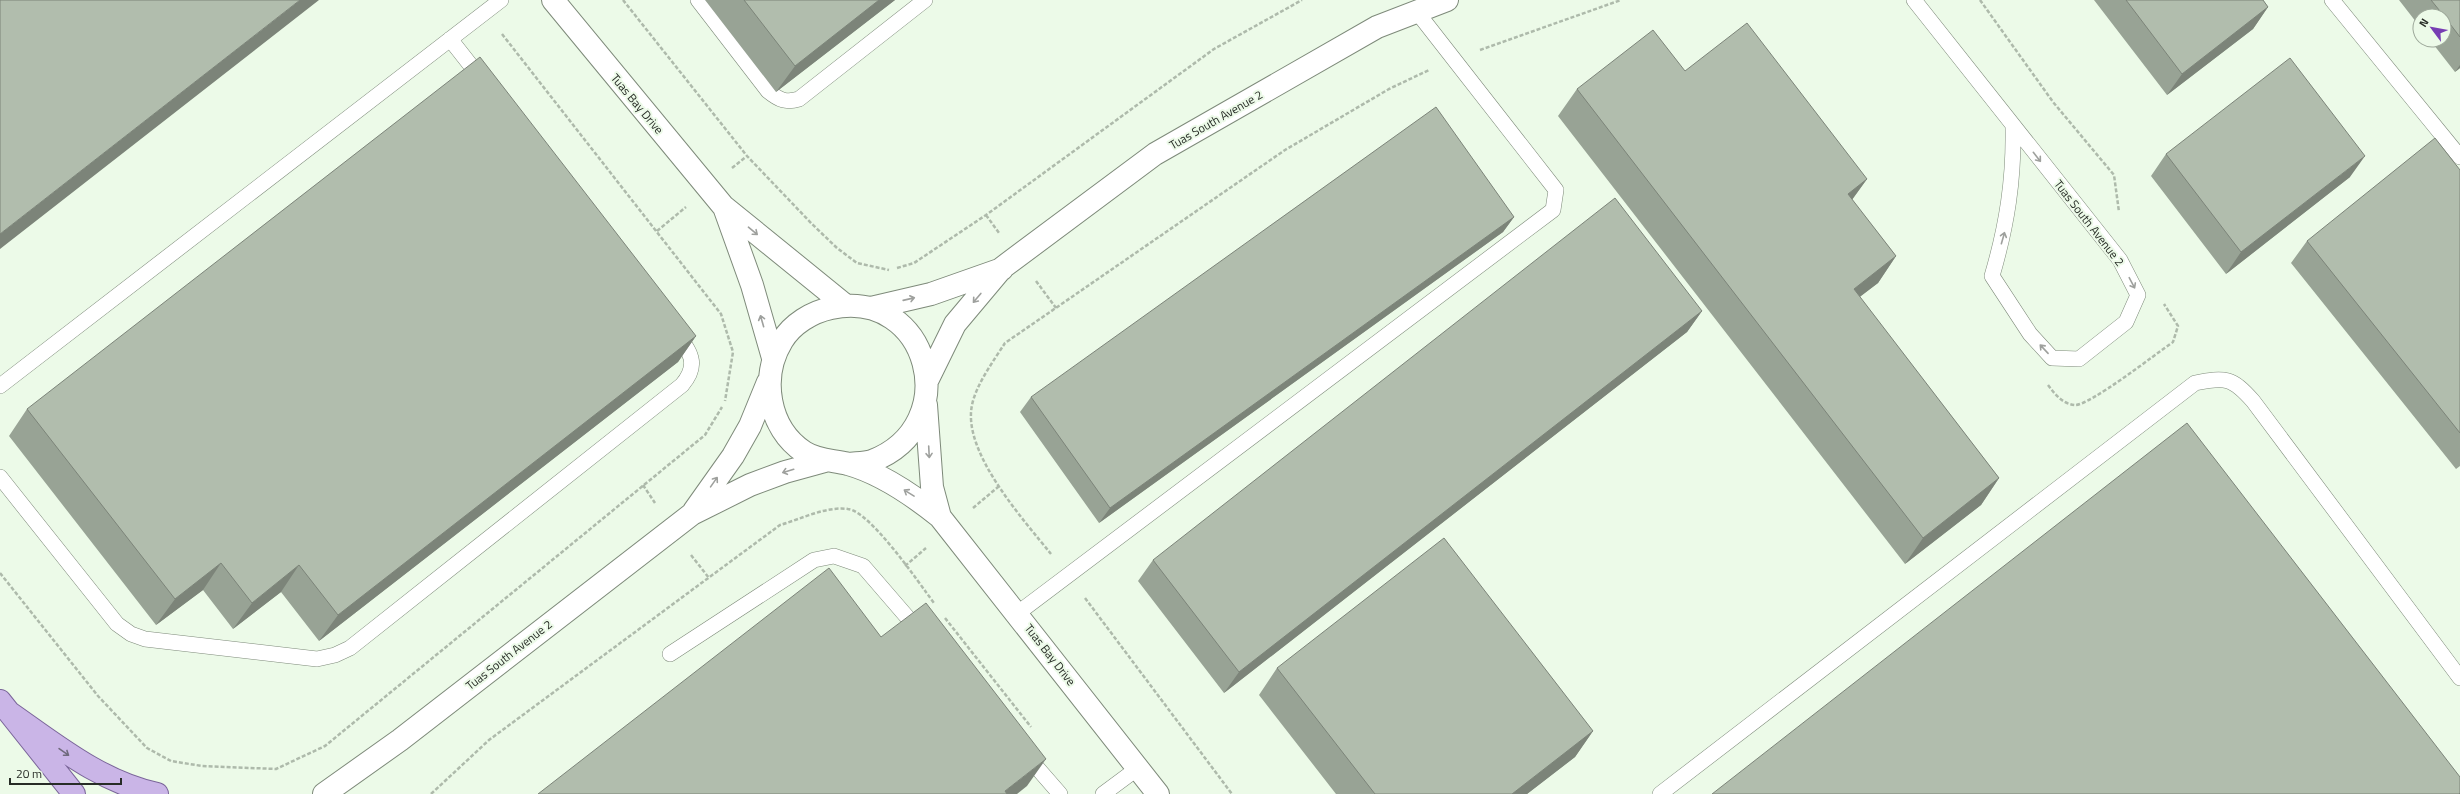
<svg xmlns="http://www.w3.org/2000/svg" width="2460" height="794" viewBox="0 0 2460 794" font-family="'Titillium Web',sans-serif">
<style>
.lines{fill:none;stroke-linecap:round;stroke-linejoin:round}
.lane-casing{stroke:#7e8a7a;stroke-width:16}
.street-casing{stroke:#7e8a7a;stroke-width:24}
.primary-casing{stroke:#7a6599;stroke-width:24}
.path{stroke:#aebaab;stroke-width:2.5;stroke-dasharray:4 2;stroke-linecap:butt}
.lane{stroke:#fff;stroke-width:15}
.street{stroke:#fff;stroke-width:22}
.primary{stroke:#cab5e7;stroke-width:22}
.wall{fill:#98a395}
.shaded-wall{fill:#7c8479}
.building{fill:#b1bdad;stroke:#7c8479}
.oneway{stroke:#9ea09d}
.oneway2{stroke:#706a7d}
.labels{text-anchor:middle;stroke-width:4;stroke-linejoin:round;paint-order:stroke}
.street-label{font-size:12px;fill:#272c26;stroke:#ecfae8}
</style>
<rect width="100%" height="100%" fill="#ecfae8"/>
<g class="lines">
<g class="lane-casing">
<path id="lane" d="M698,0l70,91c11,9 18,12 31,8l126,-99
M1914,0l206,260 18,35 -12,27 -47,37 -27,-1 -22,-24 -38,-58c15,-51 22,-96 21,-150
M2332,0l128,157
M450,39l33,42
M0,386l501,-386
M0,477l117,147 14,10 14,5 172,20 18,-4 15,-7 332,-263c18,-21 8,-34 -7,-53
M1018,613l535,-403 3,-20 -139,-178
M670,654l144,-94 20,-4 29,10 57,66
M1026,755l34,39
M1103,794l35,-26
M1660,794l535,-411c30,-6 37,-6 58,18l207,277"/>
</g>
<g class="street-casing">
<path id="street" d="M553,0l170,206 122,99
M724,207l28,78 21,73
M871,308l60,-14 71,-25
M928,379l27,-55 47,-56 153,-114 222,-127 70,-27
M926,405l6,82 8,30
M848,464c8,-1 17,-1 24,-3 94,-36 57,-174 -41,-153 -19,4 -39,16 -49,33 -22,36 -14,87 22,111 14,9 29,8 44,12 32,9 66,32 92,53l218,277
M694,511l39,-55 17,-30 18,-44
M324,794l76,-54 292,-226 58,-29 35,-13 40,-11"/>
</g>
<g class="primary-casing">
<path id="primary" d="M0,701l74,93
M10,713c46,32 91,69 147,81"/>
</g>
<path class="path" d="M623,0l124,156 65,68 25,24 20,15 32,7
M1980,0l73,102 61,73 5,37
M502,34l219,280 12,38 -8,49
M1480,50l141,-50
M732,168l15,-12
M986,215l13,18
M657,231l29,-24
M897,268l17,-5 72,-48 228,-166 88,-49
M1036,281l20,27
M2048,385c7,9 14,19 27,20 14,1 82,-52 98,-63l5,-16 -14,-22
M643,485l12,18
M973,508l25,-21
M1051,554c-28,-35 -89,-102 -79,-149 4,-20 22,-45 33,-62l280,-193 104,-61 40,-19
M691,555l18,23
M905,566l21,-18
M0,573l98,123 49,52 24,13 31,5 74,3 49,-23 380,-311 17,-28
M1085,598l147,196
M945,618l86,109
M431,794l58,-54 291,-215c21,-6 46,-19 68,-16 22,2 71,74 86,94"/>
<use href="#lane" class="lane"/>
<use href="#street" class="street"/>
<use href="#primary" class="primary"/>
</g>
<path class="wall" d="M705,0h190l-119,92z
M2094,0h169l5,7 -15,22 -86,66z
M2399,0h61v68l-5,4 -25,-32h14v-24h-24v11z
M1685,71l182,108 -15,21 44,56 -18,27 -19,14 140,181 -18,27 -76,59 -347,-448 19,-27z
M2166,154l184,23 -124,97 -75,-98z
M2460,170v296l-4,3 -165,-206 16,-22z
M1514,217l-11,15 -404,291 -79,-111 11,-15z
M1702,311l-15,21 -463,361 -86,-112 15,-21z
M696,336l-18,26 -359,279 -38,-49 -48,37 -30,-39 -47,35 -147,-189 18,-27z
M1277,668l316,63 -18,26 -48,37h-191l-77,-99z"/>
<path class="shaded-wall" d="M300,0h19l-319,249v-15z
M879,0h16l-119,92 19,-26z
M2268,7l-15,22 -86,66 15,-21z
M2460,65v3l-5,4z
M2365,156l-15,21 -124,97 15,-22z
M1867,179l-19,26v-11z
M1514,217l-11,15 -404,291 11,-15z
M1896,256l-18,27 -43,33 19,-27z
M1702,311l-15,21 -463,361 15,-21z
M696,336l-18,26 -359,279 19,-26z
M1999,478l-18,27 -76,59 18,-26z
M221,563l-18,27 -47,35 19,-26z
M299,565l-18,27 -48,37 19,-26z
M1593,731l-18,26 -48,37h-15z
M1046,759l-19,27 -10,8h-14l2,-3z"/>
<path class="building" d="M0,0h300l-300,234z
M744,0h135l-84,66z
M2126,0h137l5,7 -86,67z
M2431,0h29v37l-16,-21z
M1747,23l120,156 -19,15 48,62 -42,33 145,189 -76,60 -346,-449 76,-59 32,41z
M480,57l216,279 -358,279 -39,-50 -47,38 -31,-40 -46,36 -148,-190z
M2290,58l75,98 -124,96 -75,-98z
M1436,107l78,110 -404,291 -79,-111z
M2435,138l25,32v263l-153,-192z
M1615,198l87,113 -463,361 -86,-112z
M2187,423l273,354v16l-1,1h-747z
M1444,538l149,193 -81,63h-137l-98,-126z
M829,568l52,69 45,-34 120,156 -41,32 2,3h-469z"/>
<defs><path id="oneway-shaft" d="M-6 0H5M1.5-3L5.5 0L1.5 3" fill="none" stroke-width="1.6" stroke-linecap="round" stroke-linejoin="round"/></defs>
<g class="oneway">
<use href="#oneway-shaft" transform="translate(2037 157) rotate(52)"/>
<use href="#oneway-shaft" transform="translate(753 231) rotate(40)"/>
<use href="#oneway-shaft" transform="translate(2003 238) rotate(-74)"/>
<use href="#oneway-shaft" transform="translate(2132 283) rotate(62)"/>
<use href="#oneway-shaft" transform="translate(977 298) rotate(130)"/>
<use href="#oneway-shaft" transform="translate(909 299) rotate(-13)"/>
<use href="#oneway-shaft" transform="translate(762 321) rotate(-106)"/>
<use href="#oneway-shaft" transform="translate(2044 349) rotate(-133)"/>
<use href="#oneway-shaft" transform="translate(929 452) rotate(87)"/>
<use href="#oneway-shaft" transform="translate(788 471) rotate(163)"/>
<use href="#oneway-shaft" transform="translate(714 482) rotate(-55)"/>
<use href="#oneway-shaft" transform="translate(909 493) rotate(-148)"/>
</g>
<use class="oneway2" href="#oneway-shaft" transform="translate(64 752) rotate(35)"/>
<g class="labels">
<g class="street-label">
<text transform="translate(637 104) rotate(50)" y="4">Tuas Bay Drive</text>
<text transform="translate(1216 120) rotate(-30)" y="4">Tuas South Avenue 2</text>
<text transform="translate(2089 223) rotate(52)" y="4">Tuas South Avenue 2</text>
<text transform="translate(509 655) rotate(-38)" y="4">Tuas South Avenue 2</text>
<text transform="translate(1050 655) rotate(52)" y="4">Tuas Bay Drive</text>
</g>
</g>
<g transform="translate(2432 28) rotate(302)"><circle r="19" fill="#ecfae8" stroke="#9da89a"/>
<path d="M0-3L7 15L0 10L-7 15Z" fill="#773db3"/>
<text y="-6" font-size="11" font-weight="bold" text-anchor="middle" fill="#272c26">N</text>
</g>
<path d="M10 778v6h111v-6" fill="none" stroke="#272c26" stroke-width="2"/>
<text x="16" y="778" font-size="12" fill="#272c26" stroke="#ecfae8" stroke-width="3" paint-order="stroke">20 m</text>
</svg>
